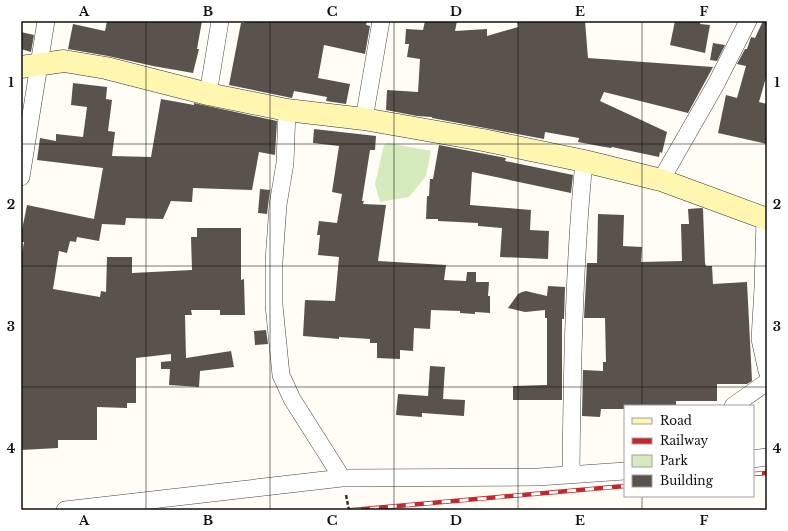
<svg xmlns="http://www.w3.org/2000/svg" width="788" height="531" viewBox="0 0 788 531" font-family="'Libre Baskerville',serif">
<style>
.green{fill:#d5ebbd}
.building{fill:#5a524d}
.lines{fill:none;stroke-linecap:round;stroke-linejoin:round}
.street-casing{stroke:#444;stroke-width:18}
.secondary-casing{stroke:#333;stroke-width:23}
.path{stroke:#333;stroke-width:2.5;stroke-dasharray:4 2;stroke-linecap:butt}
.street{stroke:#fff;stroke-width:17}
.secondary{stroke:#fff6b0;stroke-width:22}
.rail-casing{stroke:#c4262e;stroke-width:4.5}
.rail{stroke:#fff;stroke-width:3;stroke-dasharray:9;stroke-linecap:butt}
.grid{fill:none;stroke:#111;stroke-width:1;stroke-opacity:0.55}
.neatline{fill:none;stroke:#111;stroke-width:1.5}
.grid-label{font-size:13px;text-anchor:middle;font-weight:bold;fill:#111}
</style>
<rect width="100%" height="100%" fill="#fffdf5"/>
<path class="green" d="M388,143l43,8 -5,25 -17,21 -29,5 -5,-18 9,-39z"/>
<path class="building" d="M107,21h95l-5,28h2l-6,24 -40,-7 -45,-10 -40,-7 5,-25 32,7z
M245,21h122l-1,4 4,1 -5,28 -41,-9 -6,33 32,6 -4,20 -20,-3 1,-4 -33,-6 -2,7 -63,-13 12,-62h4z
M425,21h32l-2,10 32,-2v7l31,-9 -1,-6h68l3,37 125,9 -25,46 -84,-21 -4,9 67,31 -5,21 -2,-1 -1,5 -47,-10 -1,1 -12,-2 -21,-4 1,-4 -34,-6 -1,7 -112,-21v-1l-15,-1 -31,-6 1,-20 31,2 2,-33 -13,-2 2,-13h-4l1,-15 17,1z
M675,21h26l-1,3 10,1 -5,28 -35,-8z
M763,21h4v53l-8,28 8,2v40l-49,-11 8,-38 11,3 9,-32 -9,-2 8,-15h2l4,-12 4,1z
M21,32l13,3 -3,17 -10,-3z
M713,43l12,2 -8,16 -7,-1z
M73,83l34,4 -1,12 6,1 -4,31 7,1 -3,24 39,1 10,-58 33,6v-2l83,18 -2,34 -16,-3 -7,38 -59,-2 -1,14 -21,-1 -8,18 -37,-1 -1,7 -23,-1 -3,17 -22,-4 -1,5 -6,-1 -3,12 -8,-2 -6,38 47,8 1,-6 5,1 1,-35h25v16l60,-3 -1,-33h6v-9h44v52l3,-1 1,36h-25v-5h-29l1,5h-7l1,43 45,-7 3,16 -34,4 -1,16 -30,-2 1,-16h-9v-7l10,-1v-7l-35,4v45h-9v5l-30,-1v33h-39v8l-37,2v-192l3,-16h-3v-7l6,-30 67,14 9,-51 -66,-8 3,-22 16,3v-7l27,3 4,-30 -16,-2z
M314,129l62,7 -1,14h-5l-8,51h2l-1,3 23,1 -8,56 68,4 -2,15 22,1 1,-9h9v10h13l-1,14h2v17l-15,-1v2l-15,-1v-2l-29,-1 -1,19 -16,-1 -1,23 -13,-1v9l-23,-1v-15h-7v-4l-31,-2v2l-36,-3 2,-36 30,1 4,-44 -21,-2 2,-20h-3l2,-14 18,2 5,-29 -10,-2 7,-46 -26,-3z
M439,145l67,13 -1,3 68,14 -2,18 -99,-21 -2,33 61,5 -1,20 19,1 -1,28 -48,-2 2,-29 -24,-2v-3l-40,-2v-2h-12l1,-23h2l1,-17h3z
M260,189l10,1 -3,24 -9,-1z
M702,208l1,1 2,54 1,3h6l1,18 34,-2 5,99 -5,3h-30v17h-41v4h-49v1h-2v3h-24l-1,8 -18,-1 1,-46 20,1v-9h3l-1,-44h-21l3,-55h10l1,-49 26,1 -1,31 19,1 -1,15 41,-1 -1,-37h8l-1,-15z
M548,286l17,1 -1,32h-2v81h-49v-14l34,-1v-67h-2v-8l-20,2 -17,-4 10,-14 4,-2 4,-1 21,5z
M266,330l2,14 -13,1 -1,-14z
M430,366l15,1 -2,32 22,1 -1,16 -42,-3v4l-26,-2 2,-21 30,2z"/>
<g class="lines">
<g class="street-casing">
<path id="street" d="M208,94l12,-73
M287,110l-2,53 -7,42 -4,56v44l7,70 11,24 50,79
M364,119l17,-98
M21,177l25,-156
M661,180l55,-96 32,-63
M765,219l-2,69 -3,51 7,32
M733,406l34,-24
M753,459l14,-2
M571,474c1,-104 3,-209 13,-313
M65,510l277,-32 196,-1 87,-6"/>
</g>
<g class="secondary-casing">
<path id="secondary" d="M21,67l43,-6 42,7 102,26 79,16 77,9 119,21 101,21 77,19 106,39"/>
</g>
<path class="path" d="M346,495l3,15"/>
<use href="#street" class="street"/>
<use href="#secondary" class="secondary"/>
<g class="rail-casing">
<path id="rail" d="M753,474l14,-1
M352,510l273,-24"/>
</g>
<use href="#rail" class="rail"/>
</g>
<path class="grid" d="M146,21v489M270,21v489M394,21v489M518,21v489M642,21v385M21,144h746M21,266h746M21,387h746M642,496v14"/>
<rect width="788" height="531" fill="none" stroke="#ffffff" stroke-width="44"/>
<rect x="624" y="405" width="130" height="92" fill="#ffffff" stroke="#a0a0a0"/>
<rect x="632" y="418" width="20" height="6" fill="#fff6b0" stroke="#a0a0a0"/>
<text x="660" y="425" font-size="12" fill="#111111">Road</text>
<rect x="632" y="438" width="20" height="6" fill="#c4262e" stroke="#a0a0a0"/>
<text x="660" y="445" font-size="12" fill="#111111">Railway</text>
<rect x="632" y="455" width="20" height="12" fill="#d5ebbd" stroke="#a0a0a0"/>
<text x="660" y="465" font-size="12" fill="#111111">Park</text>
<rect x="632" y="475" width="20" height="12" fill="#5a524d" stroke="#a0a0a0"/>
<text x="660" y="485" font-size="12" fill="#111111">Building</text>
<rect x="22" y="22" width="744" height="487" class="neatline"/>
<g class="grid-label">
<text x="84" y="16">A</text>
<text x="208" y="16">B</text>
<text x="332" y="16">C</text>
<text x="456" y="16">D</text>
<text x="580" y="16">E</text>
<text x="704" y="16">F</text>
<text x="11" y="87">1</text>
<text x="777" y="87">1</text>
<text x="11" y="209">2</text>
<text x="777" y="209">2</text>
<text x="11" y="331">3</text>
<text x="777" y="331">3</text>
<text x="11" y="453">4</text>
<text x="777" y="453">4</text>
<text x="84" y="525">A</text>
<text x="208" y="525">B</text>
<text x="332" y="525">C</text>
<text x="456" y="525">D</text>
<text x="580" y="525">E</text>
<text x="704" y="525">F</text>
</g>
</svg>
